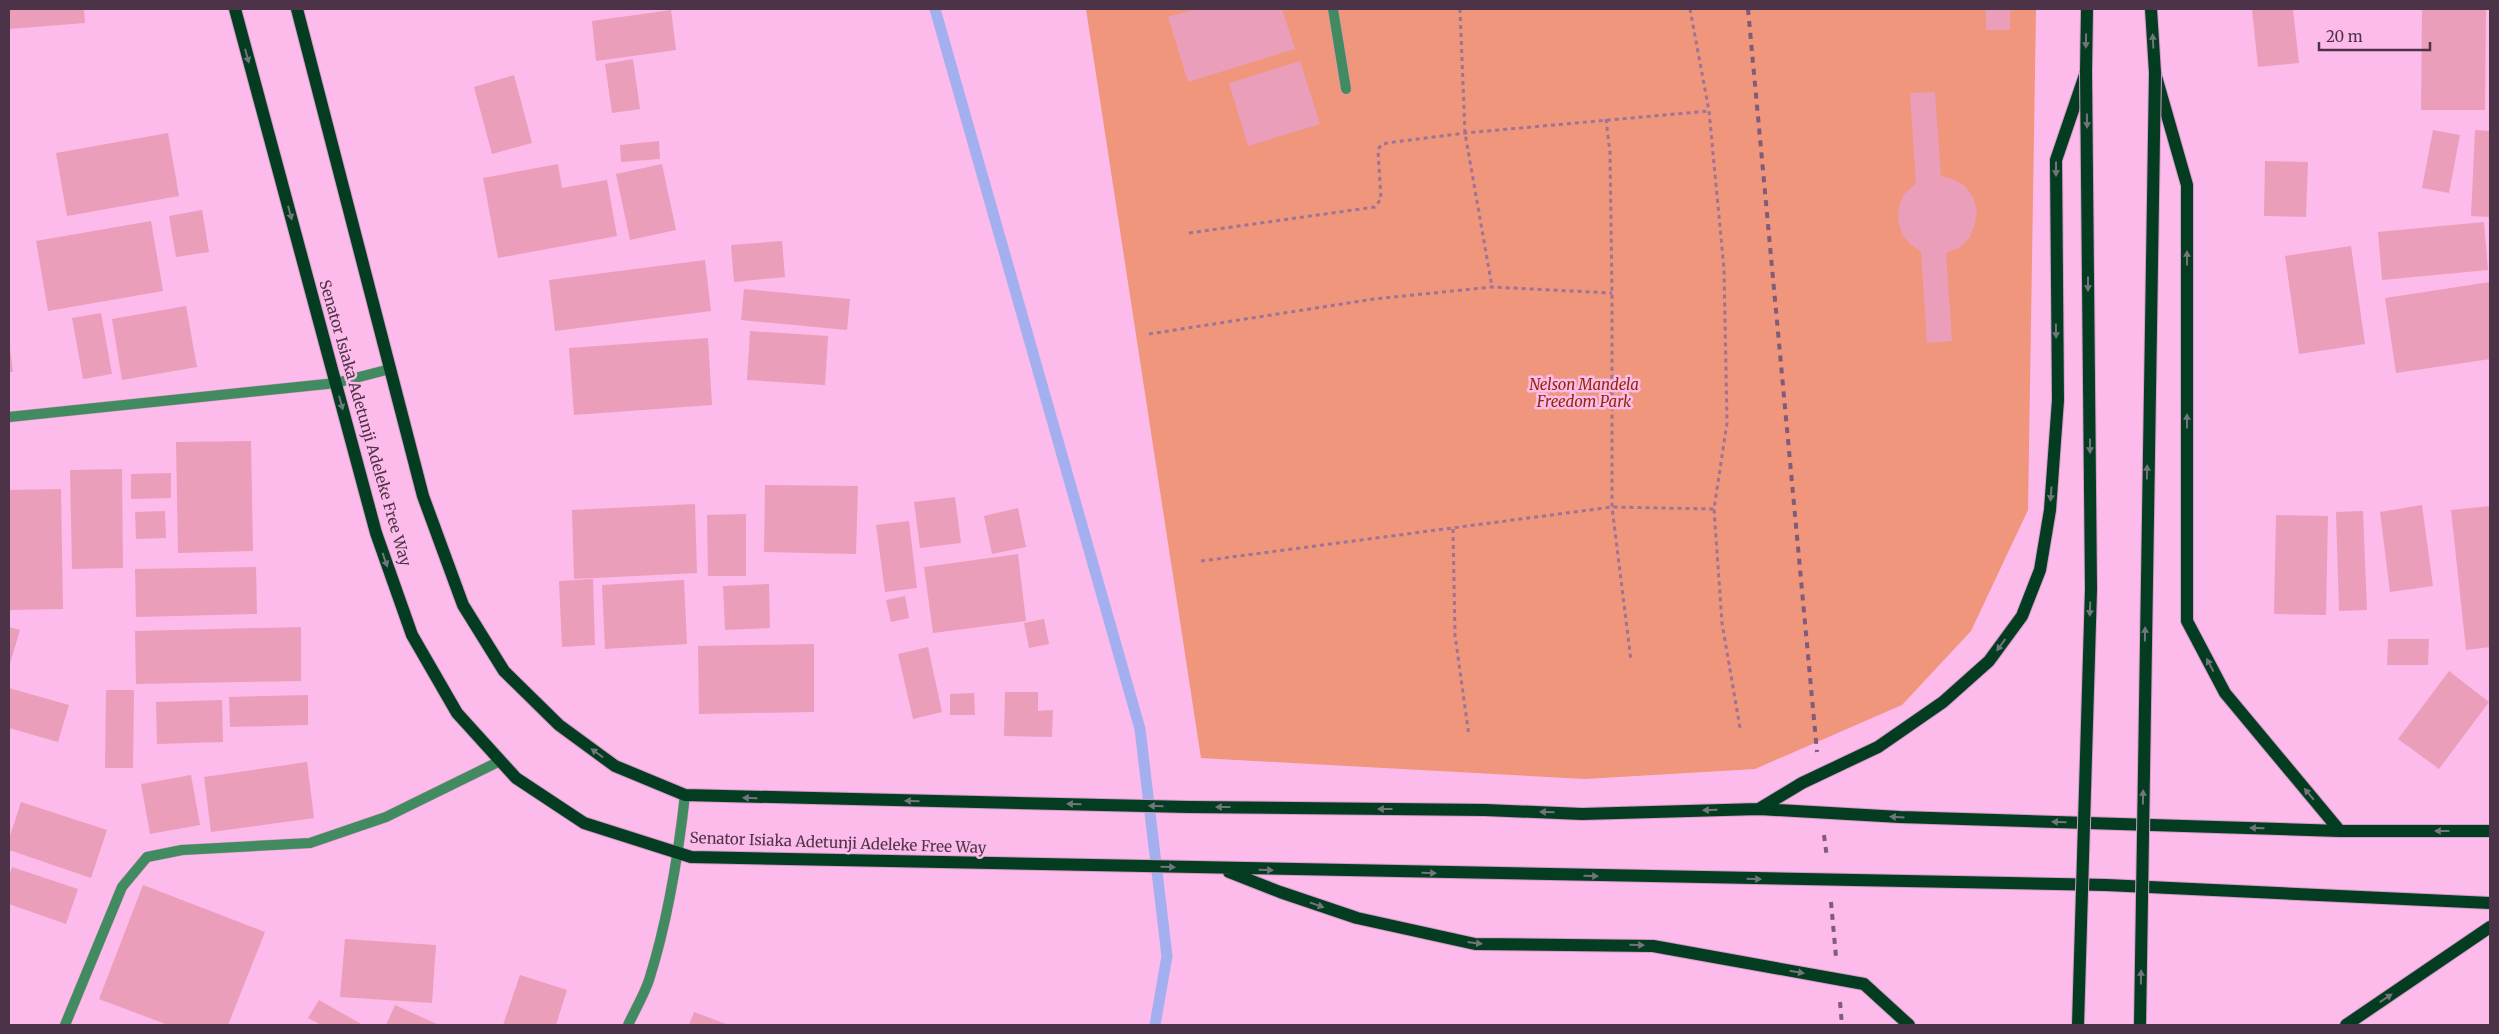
<svg xmlns="http://www.w3.org/2000/svg" width="2499" height="1034" viewBox="0 0 2499 1034" font-family="Merriweather,serif">
<style>
.park{fill:#ef967d}
.lines{fill:none;stroke-linecap:round;stroke-linejoin:round}
.stream{stroke:#a4aff0;stroke-width:11}
.building{fill:#ea9eb9}
.service-casing{stroke:#d69dc7;stroke-width:11}
.minor-casing{stroke:#d69dc7;stroke-width:11}
.primary-casing{stroke:#d69dc7;stroke-width:14}
.path{stroke:#9f7394;stroke-width:3;stroke-dasharray:4 4;stroke-linecap:butt}
.service{stroke:#428a60;stroke-width:10}
.minor{stroke:#428a60;stroke-width:10}
.primary{stroke:#033c21;stroke-width:12}
.rail{stroke:#815c78;stroke-width:4;stroke-dasharray:6 6;stroke-linecap:butt}
.primary-bridge-casing{stroke:#d69dc7;stroke-width:14;stroke-linecap:butt}
.primary-bridge{stroke:#033c21;stroke-width:12}
.oneway{fill:#73757c}
.labels{text-anchor:middle;stroke-width:5;stroke-linejoin:round;paint-order:stroke}
.park-label{font-size:15px;font-style:italic;fill:#942803;stroke:#fcbbeb}
.street-label{font-size:15px;fill:#4d3347;stroke:#fcbbeb}
</style>
<rect width="100%" height="100%" fill="#fcbbeb"/>
<path class="park" d="M1086,9h950l-8,501 -57,121 -69,74 -147,64 -170,10 -384,-21z"/>
<g class="lines">
<path class="stream" d="M935,9l205,720 27,227 -12,69"/>
</g>
<path class="building" d="M9,9h75l1,14 -76,6z
M1196,9h86l13,40 -107,33 -20,-65z
M1986,9h24v21h-24z
M2252,9h41l6,54 -41,4z
M2422,9h64l-1,101h-64z
M671,10l5,40 -80,11 -4,-40z
M633,59l7,50 -28,4 -7,-49z
M1300,61l20,63 -72,22 -19,-63z
M514,75l18,68 -40,11 -18,-67z
M1935,92l6,84 12,3 12,7 8,11 4,13 -2,14 -5,13 -9,10 -15,6 6,88 -25,2 -6,-91 -11,-8 -8,-10 -4,-14 1,-13 5,-13 12,-11 -6,-90z
M2433,130l27,5 -11,58 -27,-5z
M2475,130l15,1v86l-19,-1z
M168,133l11,63 -112,20 -11,-63z
M659,141l1,18 -39,3 -1,-17z
M2265,161l43,1 -2,55 -42,-1z
M558,164l4,24 45,-8 10,56 -119,22 -15,-80z
M662,164l14,66 -46,10 -14,-66z
M202,210l7,42 -33,5 -7,-41z
M151,221l12,70 -115,20 -12,-70z
M2484,222l4,48 -106,10 -4,-48z
M782,241l3,36 -51,5 -3,-37z
M2351,246l14,98 -66,10 -14,-98z
M705,260l6,51 -156,20 -6,-51z
M2490,282v77l-94,14 -11,-75z
M744,289l106,10 -3,31 -106,-10z
M186,306l11,61 -75,13 -10,-61z
M101,313l11,61 -29,5 -11,-61z
M750,331l78,5 -3,49 -78,-5z
M708,338l4,67 -138,10 -5,-67z
M9,341l4,31h-4z
M251,441l2,110 -75,2 -2,-111z
M122,469l1,99 -51,1 -2,-99z
M171,473v25l-40,1v-25z
M765,485l93,1 -2,68 -92,-2z
M61,489l2,120 -54,1v-120z
M955,497l6,46 -41,5 -6,-46z
M695,504l2,69 -123,6 -2,-69z
M2422,505l11,81 -43,6 -10,-80z
M2490,506v141l-24,3 -15,-140z
M1018,508l8,39 -34,7 -8,-38z
M165,511l1,27 -30,1 -1,-27z
M2363,511l4,99 -28,1 -3,-99z
M746,514v62h-38l-1,-61z
M2276,515l52,1 -2,99 -52,-1z
M909,521l8,67 -32,4 -9,-67z
M1018,554l8,67 -93,12 -9,-66z
M256,567l1,47 -121,3 -1,-48z
M593,579l2,66 -33,2 -3,-66z
M684,580l3,64 -82,5 -3,-64z
M769,584l1,44 -45,2 -2,-44z
M905,596l4,22 -18,4 -5,-22z
M1044,619l5,25 -20,4 -5,-25z
M9,627l11,3 -11,37z
M301,627v54l-165,3 -1,-53z
M2388,639h41l-1,26h-41z
M814,644v68l-115,2 -1,-68z
M928,647l14,65 -29,7 -15,-65z
M2449,671l40,31 -50,67 -41,-30z
M9,688l60,17 -11,37 -49,-14z
M106,690h28l-1,78h-28z
M1005,692h33v19l15,-1 -1,27 -48,-1z
M974,693l1,22h-25v-21z
M308,695v30l-78,2 -1,-30z
M222,700l1,42 -66,2 -1,-42z
M307,762l7,56 -103,14 -7,-55z
M191,775l9,50 -50,9 -9,-50z
M21,802l86,28 -16,48 -82,-28v-11z
M12,867l66,22 -12,35 -57,-20v-27z
M143,885l122,47 -37,93h-60l-69,-26z
M345,939l91,6 -4,58 -92,-6z
M520,975l47,15 -11,35h-53z
M319,1000l44,25h-42l-13,-7z
M395,1005l44,20h-53z
M694,1012l35,13h-40z"/>
<g class="lines">
<g class="service-casing">
<path id="service" d="M1333,9l13,80"/>
</g>
<g class="minor-casing">
<path id="minor" d="M9,417l327,-34 54,-14
M65,1025l57,-138 25,-30 35,-7 128,-7 76,-26 114,-56
M628,1025c7,-15 16,-30 21,-45 19,-60 29,-122 36,-185"/>
</g>
<g class="primary-casing">
<path id="primary" d="M235,9l141,524 36,102 45,78 59,65 68,45 107,34 1415,28 384,18
M297,9l126,487 40,109 41,66 55,54 56,41 70,29 504,12 296,3 97,4 177,-5 141,8 440,14h150
M2151,9l4,64 32,112v436l38,72 115,138
M1759,809l43,-26 76,-36 65,-45 46,-41 33,-45 18,-46 10,-60 8,-110 -2,-240 30,-88 1,-63
M1229,872l51,20 77,26 118,26 178,2 211,38 45,41
M2346,1025l144,-98"/>
</g>
<path class="path" d="M1460,9l5,124 27,154
M1690,9l19,102 15,158 3,154 -13,86 8,114 18,105
M1606,119l4,34 2,140v214l19,154
M1189,233l186,-26 6,-8 -3,-49 3,-5 6,-2 78,-10 244,-22
M1149,334l225,-35 118,-12 120,6
M1453,529l2,106 14,101
M1201,561l411,-54 102,2"/>
<use href="#service" class="service"/>
<use href="#minor" class="minor"/>
<use href="#primary" class="primary"/>
<path class="rail" d="M1748,9l69,743
M1824,835l3,23
M1831,902l5,55
M1840,1002l2,23"/>
<g class="primary-bridge-casing">
<path id="primary-bridge" d="M2078,1025l13,-436 -5,-517
M2140,1025l15,-952"/>
</g>
<use href="#primary-bridge" class="primary-bridge"/>
</g>
<defs><path id="oneway-solid" d="M-6-.8H1V-3.2L6.5 0L1 3.2V.8H-6Z" transform="scale(1.25)"/></defs>
<g class="oneway">
<use href="#oneway-solid" transform="translate(2086 41) rotate(91)"/>
<use href="#oneway-solid" transform="translate(2153 41) rotate(-93)"/>
<use href="#oneway-solid" transform="translate(247 56) rotate(75)"/>
<use href="#oneway-solid" transform="translate(2087 121) rotate(89)"/>
<use href="#oneway-solid" transform="translate(2056 169) rotate(90)"/>
<use href="#oneway-solid" transform="translate(290 213) rotate(75)"/>
<use href="#oneway-solid" transform="translate(2187 258) rotate(-90)"/>
<use href="#oneway-solid" transform="translate(2088 284) rotate(90)"/>
<use href="#oneway-solid" transform="translate(2056 331) rotate(89)"/>
<use href="#oneway-solid" transform="translate(341 403) rotate(75)"/>
<use href="#oneway-solid" transform="translate(2187 421) rotate(-90)"/>
<use href="#oneway-solid" transform="translate(2090 446) rotate(90)"/>
<use href="#oneway-solid" transform="translate(2147 472) rotate(-89)"/>
<use href="#oneway-solid" transform="translate(2051 494) rotate(94)"/>
<use href="#oneway-solid" transform="translate(385 560) rotate(71)"/>
<use href="#oneway-solid" transform="translate(2090 609) rotate(92)"/>
<use href="#oneway-solid" transform="translate(2145 634) rotate(-89)"/>
<use href="#oneway-solid" transform="translate(2001 645) rotate(126)"/>
<use href="#oneway-solid" transform="translate(2210 665) rotate(-118)"/>
<use href="#oneway-solid" transform="translate(597 753) rotate(-144)"/>
<use href="#oneway-solid" transform="translate(2309 794) rotate(-130)"/>
<use href="#oneway-solid" transform="translate(2143 797) rotate(-89)"/>
<use href="#oneway-solid" transform="translate(750 798) rotate(-179)"/>
<use href="#oneway-solid" transform="translate(912 801) rotate(-179)"/>
<use href="#oneway-solid" transform="translate(1074 804) rotate(-179)"/>
<use href="#oneway-solid" transform="translate(1156 806) rotate(-178)"/>
<use href="#oneway-solid" transform="translate(1223 807) rotate(-180)"/>
<use href="#oneway-solid" transform="translate(1385 809) rotate(-180)"/>
<use href="#oneway-solid" transform="translate(1710 810) rotate(179)"/>
<use href="#oneway-solid" transform="translate(1547 812) rotate(-178)"/>
<use href="#oneway-solid" transform="translate(1897 817) rotate(-177)"/>
<use href="#oneway-solid" transform="translate(2059 822) rotate(-178)"/>
<use href="#oneway-solid" transform="translate(2257 828) rotate(-178)"/>
<use href="#oneway-solid" transform="translate(2442 831) rotate(180)"/>
<use href="#oneway-solid" transform="translate(1168 867) rotate(1)"/>
<use href="#oneway-solid" transform="translate(1266 870) rotate(1)"/>
<use href="#oneway-solid" transform="translate(1429 873) rotate(1)"/>
<use href="#oneway-solid" transform="translate(1591 876) rotate(1)"/>
<use href="#oneway-solid" transform="translate(1754 879) rotate(1)"/>
<use href="#oneway-solid" transform="translate(1317 905) rotate(19)"/>
<use href="#oneway-solid" transform="translate(1475 943) rotate(7)"/>
<use href="#oneway-solid" transform="translate(1637 945) rotate(1)"/>
<use href="#oneway-solid" transform="translate(1797 972) rotate(10)"/>
<use href="#oneway-solid" transform="translate(2141 977) rotate(-89)"/>
<use href="#oneway-solid" transform="translate(2386 998) rotate(-33)"/>
</g>
<g class="labels">
<g class="park-label">
<text x="1584" y="390">Nelson Mandela<tspan x="1584" dy="17">Freedom Park</tspan></text>
</g>
<g class="street-label">
<text transform="translate(365 423) rotate(74)" y="5">Senator Isiaka Adetunji Adeleke Free Way</text>
<text transform="translate(838 843) rotate(2)" y="5">Senator Isiaka Adetunji Adeleke Free Way</text>
</g>
</g>
<rect width="2499" height="1034" fill="none" stroke="#4d3347" stroke-width="20"/>
<path d="M2319 42v8h111v-8" fill="none" stroke="#4d3347" stroke-width="2.5"/>
<text x="2326" y="42" font-size="15" fill="#4d3347" stroke="#fcbbeb" stroke-width="4" paint-order="stroke">20 m</text>
</svg>
